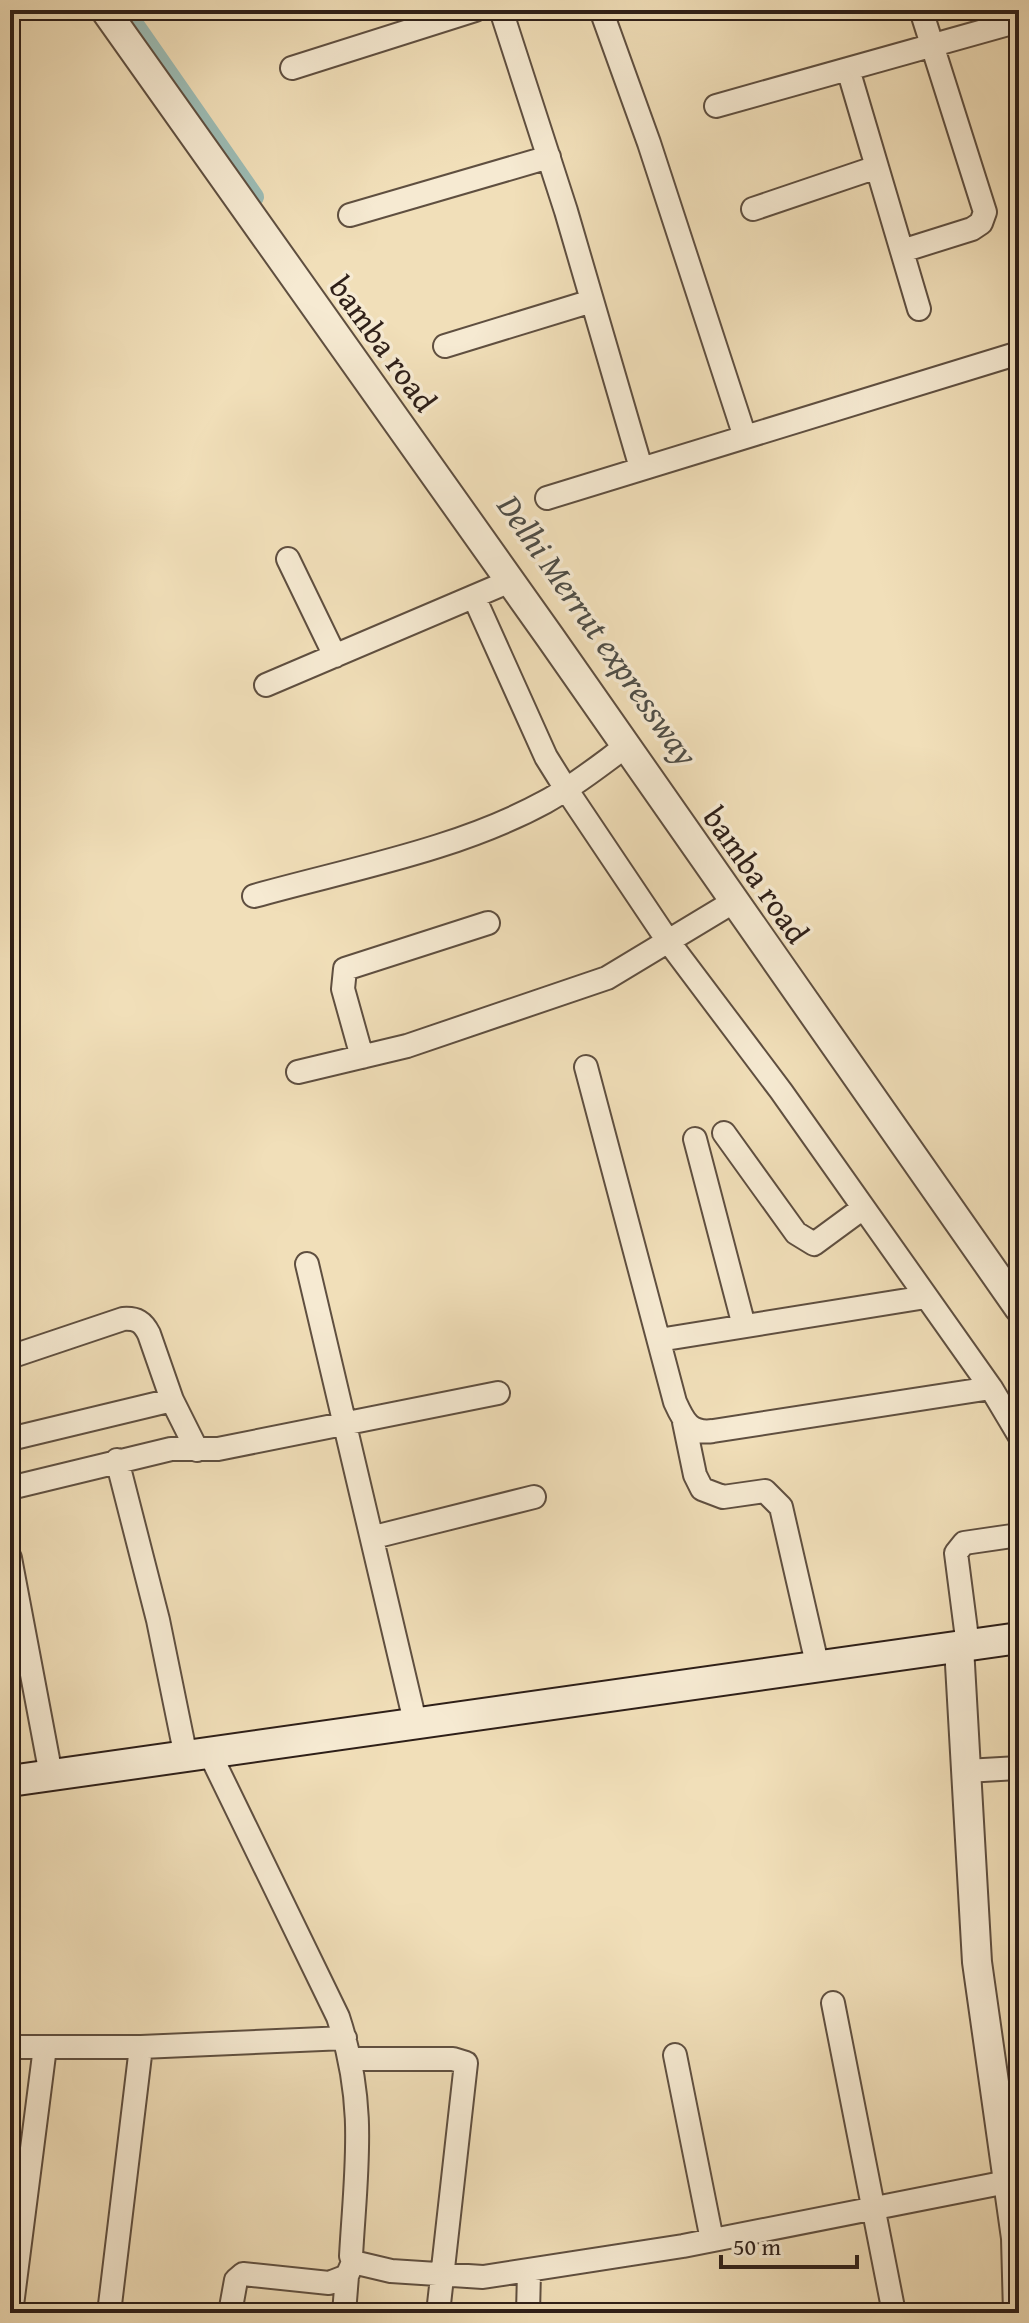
<svg xmlns="http://www.w3.org/2000/svg" width="1029" height="2323" viewBox="0 0 1029 2323" font-family="'Gentium Book Plus',serif">
<style>
.lines{fill:none;stroke-linecap:round;stroke-linejoin:round}
.canal{stroke:#9cbcb5;stroke-width:20}
.minor-casing{stroke:#5f4f40;stroke-width:26}
.tertiary-casing{stroke:#5f4f40;stroke-width:32}
.secondary-casing{stroke:#2e1f18;stroke-width:34}
.minor{stroke:#f6ead2;stroke-width:22}
.tertiary{stroke:#f6ead2;stroke-width:28}
.secondary{stroke:#f6ead2;stroke-width:30}
.labels{text-anchor:middle;stroke-width:7;stroke-linejoin:round;paint-order:stroke}
.street-label{font-size:32px;fill:#2e1f18;stroke:#f6ead2}
.water-label{font-size:34px;font-style:italic;fill:#4f4e47;stroke:#f6ead2}
</style>
<rect width="100%" height="100%" fill="#f1dfb9"/>
<filter id="stains"><feTurbulence type="fractalNoise" baseFrequency=".0025" numOctaves="4"/><feColorMatrix values="0 0 0 0 .2 0 0 0 0 .09 0 0 0 0 .02 0 0 0 .5 -.17"/></filter>
<radialGradient id="worn" r=".72"><stop offset=".6" stop-color="#630" stop-opacity="0"/><stop offset="1" stop-color="#630" stop-opacity=".3"/></radialGradient>
<g class="lines">
<path class="canal" d="M124,10l130,187"/>
<g class="minor-casing">
<path id="minor" d="M501,10l65,201 75,257
M601,10l48,133 95,291
M292,68l183,-58
M848,69l71,240
M716,106l303,-85
M753,209l124,-42
M350,215l199,-58
M902,251l70,-22 9,-6 4,-11 -64,-202
M445,346l147,-45
M547,498l472,-145
M288,559l47,97
M474,597l72,160 20,32 102,152 113,150 210,297 28,47
M266,685l244,-104
M254,896c96,-27 203,-46 291,-94 28,-15 54,-36 80,-55
M362,1057l-19,-68 2,-20 143,-46
M586,1067l89,335c9,20 15,32 38,29l278,-43
M298,1072l109,-26 200,-68 126,-76
M724,1133l72,100 18,11 49,-36
M695,1139l49,187
M307,1264l109,462
M659,1340l267,-43
M10,1357l113,-38c14,-1 20,3 26,15l23,66 25,50
M684,1422l11,53 7,14 21,8 42,-6 16,16 37,161
M10,1439l162,-39
M117,1460l41,160 28,137
M10,1488l161,-39h47l280,-56
M374,1537l160,-40
M10,1558l41,217
M968,1646l-12,-93 8,-10 55,-8
M210,1754l128,263c29,88 18,150 13,239l2,6 38,9 92,6 200,-31 324,-64
M966,1771l53,-3
M833,2003l61,310
M10,2047h131l204,-9
M675,2055l37,185
M352,2059h101l13,4 -28,250
M11,2313l34,-266
M109,2313l32,-266
M230,2313l6,-33 7,-6 86,9 18,-7 6,-14
M344,2313l3,-37
M528,2313l1,-41"/>
</g>
<g class="tertiary-casing">
<path id="tertiary" d="M105,10l445,627 469,671
M959,1647l18,315 39,276 2,75"/>
</g>
<g class="secondary-casing">
<path id="secondary" d="M10,1781l1009,-143"/>
</g>
<use href="#minor" class="minor"/>
<use href="#tertiary" class="tertiary"/>
<use href="#secondary" class="secondary"/>
</g>
<g class="labels">
<g class="street-label">
<text transform="translate(383 344) rotate(54)" y="11">bamba road</text>
<text transform="translate(756 875) rotate(55)" y="11">bamba road</text>
</g>
<g class="water-label">
<text transform="translate(598 630) rotate(55)" y="12">Delhi Merrut expressway</text>
</g>
</g>
<rect width="1029" height="2323" fill="none" stroke="#f1dfb9" stroke-width="40"/>
<rect x="12" y="12" width="1005" height="2299" fill="none" stroke="#2e1f18" stroke-width="4"/>
<rect x="20" y="20" width="989" height="2283" fill="none" stroke="#2e1f18" stroke-width="2"/>
<path d="M721 2255v12h136v-12" fill="none" stroke="#2e1f18" stroke-width="4"/>
<text x="733" y="2255" font-size="24" fill="#2e1f18" stroke="#f6ead2" stroke-width="6" paint-order="stroke">50 m</text>
<rect width="100%" height="100%" filter="url(#stains)"/>
<rect width="100%" height="100%" fill="url(#worn)"/>
</svg>
